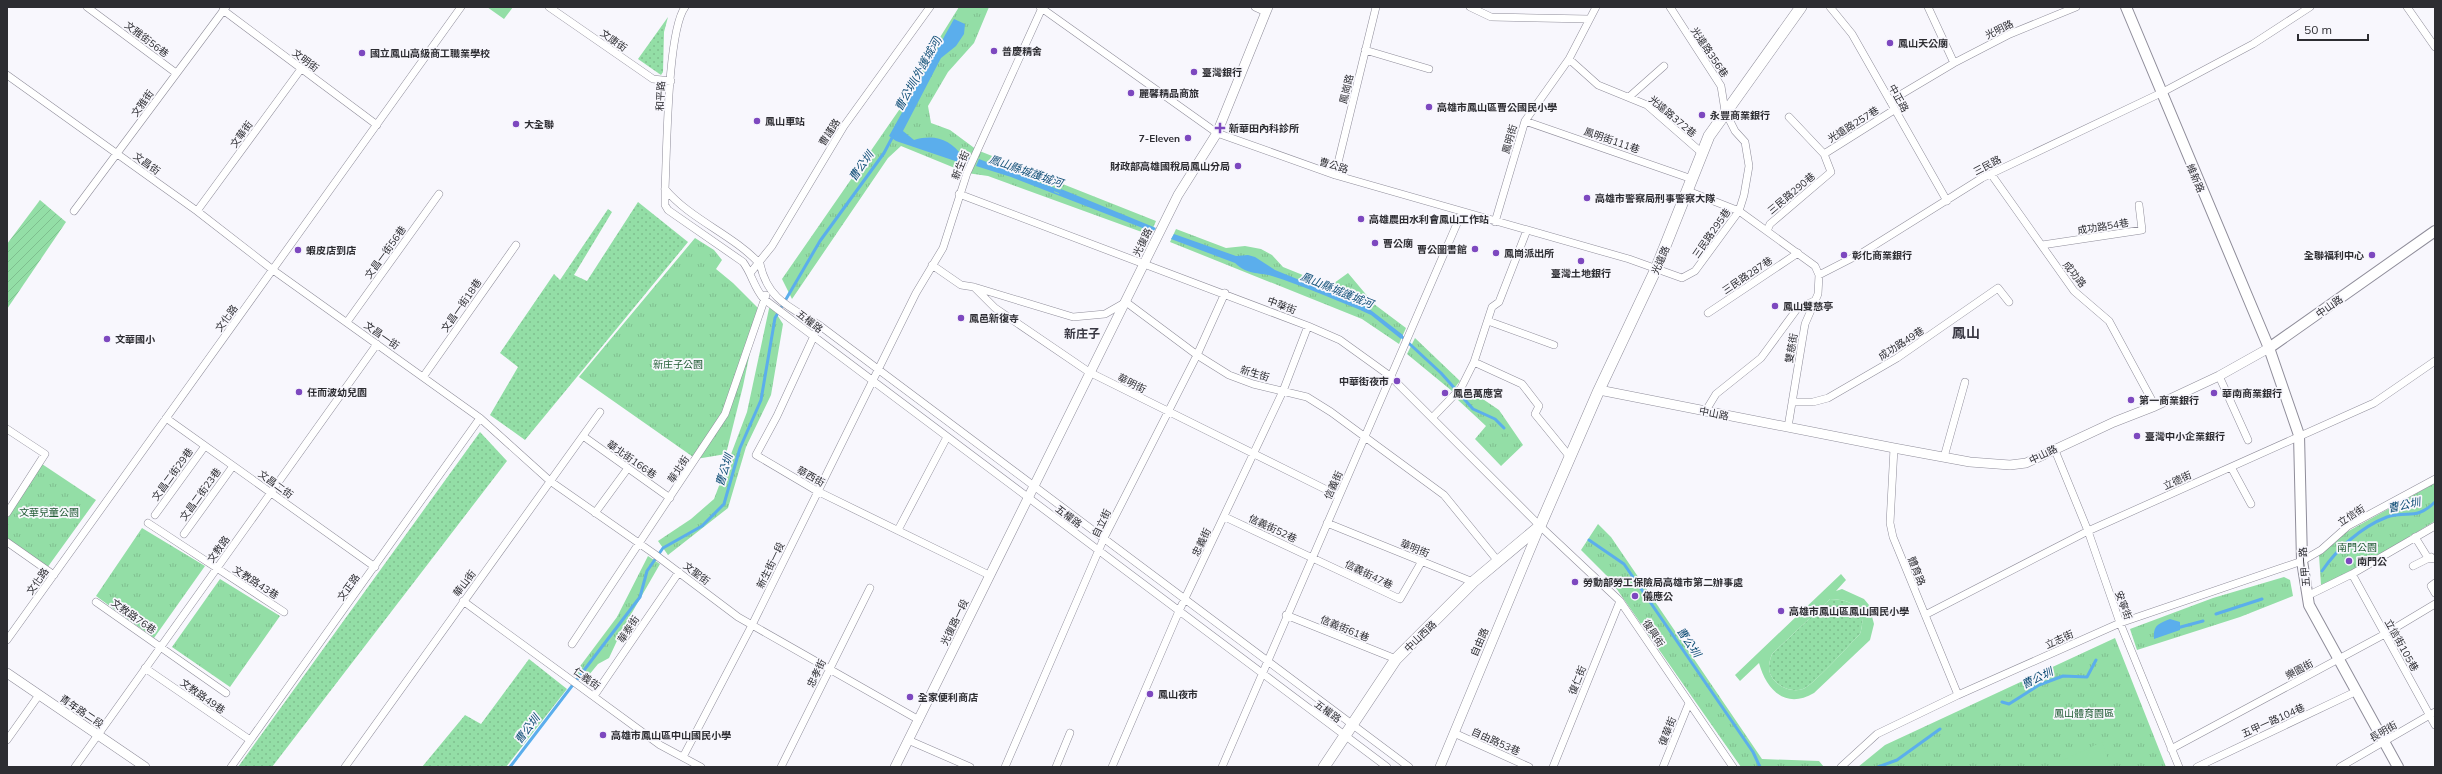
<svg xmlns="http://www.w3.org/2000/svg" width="2442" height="774" viewBox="0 0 2442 774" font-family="Mulish,'Noto Sans TC',sans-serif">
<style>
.grass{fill:url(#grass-dots)}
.park{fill:url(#park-tufts)}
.garden{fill:url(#garden-furrows)}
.pitch{fill:#93dea6;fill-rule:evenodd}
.water{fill:#5baeec}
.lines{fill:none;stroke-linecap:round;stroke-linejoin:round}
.stream{stroke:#5baeec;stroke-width:3}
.minor-casing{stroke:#8f8d9a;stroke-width:8}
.tertiary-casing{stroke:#8f8d9a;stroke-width:10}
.secondary-casing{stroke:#8f8d9a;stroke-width:12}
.primary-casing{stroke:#8f8d9a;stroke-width:12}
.minor{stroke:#fff;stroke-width:7}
.tertiary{stroke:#fff;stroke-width:9}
.secondary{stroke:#fff;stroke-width:10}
.primary{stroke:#fff;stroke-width:11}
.poi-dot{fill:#7d48bf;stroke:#f8f7fd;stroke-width:1.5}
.labels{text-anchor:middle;stroke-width:3.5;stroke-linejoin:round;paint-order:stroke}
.street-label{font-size:10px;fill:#2d2d32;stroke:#f8f7fd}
.poi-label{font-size:10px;font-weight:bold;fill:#2d2d32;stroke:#f8f7fd;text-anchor:start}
.park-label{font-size:10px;fill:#1e5a32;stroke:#f8f7fd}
.water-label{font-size:11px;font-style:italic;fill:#114f77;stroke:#f8f7fd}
.quarter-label{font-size:12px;font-weight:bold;fill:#393843;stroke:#f8f7fd}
.district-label{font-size:14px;font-weight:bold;fill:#393843;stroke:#f8f7fd}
</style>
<defs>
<pattern id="grass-dots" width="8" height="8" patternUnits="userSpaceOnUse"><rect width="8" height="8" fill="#93dea6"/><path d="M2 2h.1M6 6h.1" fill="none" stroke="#7fbf8f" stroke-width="1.8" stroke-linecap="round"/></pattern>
<pattern id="park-tufts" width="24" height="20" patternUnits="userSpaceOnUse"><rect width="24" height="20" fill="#93dea6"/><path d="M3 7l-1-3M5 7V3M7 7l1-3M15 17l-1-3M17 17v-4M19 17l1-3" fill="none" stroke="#7fbf8f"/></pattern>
<pattern id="garden-furrows" width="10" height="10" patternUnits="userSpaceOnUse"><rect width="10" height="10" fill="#93dea6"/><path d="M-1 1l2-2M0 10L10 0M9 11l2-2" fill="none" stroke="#7fbf8f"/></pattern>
</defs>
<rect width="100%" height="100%" fill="#f8f7fd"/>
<path class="grass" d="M668,17l-4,15 -1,40 -2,3 -23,-16z
M638,202l50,40 -163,198 -35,-25 28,-48 -18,-14 54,-79 6,6 48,-71 4,3 -38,63 13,6z
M480,432l27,29 -235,306h-34z
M1830,599c24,1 38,9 30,35 -12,12 -43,47 -55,54 -9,5 -22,1 -29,-6 -9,-9 -8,-17 -4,-28z
M529,659l38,30 -61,78h-84l43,-52 16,9z"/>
<path class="park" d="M959,7h30l-15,36 -26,29 -20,34 3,17 19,7 27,20 179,71 -6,14 -162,-59 -21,-3 -66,-27 -13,12 -96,141 -10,-20 133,-192 7,-21z
M1176,229l50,19 19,-2 16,3 11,6 11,12 47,19 18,-13 26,31 32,24 -7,16 -37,-25 -192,-77z
M695,238l19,12 8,10 -6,9 17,14 26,26 -16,77 -17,68 -30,5 -117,-82z
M770,304l13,20 -12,71 -25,52 -18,61 -60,47 -10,-14 33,-22 23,-20 33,-87z
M1415,338l45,43 -8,10 -45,-37z
M1468,389l31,21 24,35 -22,21 -26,-27 11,-13 -28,-26z
M42,464l54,36 -49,68 -40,-28v-21z
M2435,483v38l-72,44 -42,20 -2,-30 26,-22z
M1598,524l13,13 151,222 57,2 5,6h-83l-132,-189 -28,-28z
M142,528l63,38 -51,72 -58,-42z
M648,556l12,8 -38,66 -13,28 -11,6 -14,17 -9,-8 42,-56z
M2284,577l6,3 3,16 -53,21 -103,33 -7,-21 83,-31z
M220,579l60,37 -50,71 -58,-40z
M2115,638l51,129h-308l27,-22z"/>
<path class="garden" d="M40,200l26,22 -59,87v-65z"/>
<path class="pitch" d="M487,7h26l-9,12z
M1841,574l5,6 -10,11 6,-2 22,10 5,6 5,19 -4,16 -56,53c-29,17 -48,-4 -55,-30l-19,18 -5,-6zM1830,599c24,1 38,9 30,35 -12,12 -43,47 -55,54 -9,5 -22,1 -29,-6 -9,-9 -8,-17 -4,-28z
M2102,742l8,24 3,1h-65z"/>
<path class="water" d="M954,19l11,5 -1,10 -8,12 -15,12 -38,73 11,9c21,-6 36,-1 49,17l8,1 -4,7 -71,-24 -7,-5z
M979,159l75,29v4l5,2 2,-5 95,39 -3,4 -142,-55 -35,-11z
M1174,234l62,22 12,-1 7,2 20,13 93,38 35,27 -2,4 -30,-24 -13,-6c-28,-11 -57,-24 -86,-33 -14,-4 -25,-1 -37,-13l-64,-24z
M2170,619l10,3v8l-26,9c-1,-14 4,-15 16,-20z"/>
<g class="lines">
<path class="stream" d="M1050,188l13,5
M1400,335l41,38 32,36 22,10 9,9
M1589,540l35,24 129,188 7,15
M2322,571c15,-22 39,-44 65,-54 22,-7 28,4 48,-15
M2216,614l46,-15
M2177,628l26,-7
M2002,702l7,2 30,-19 24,-9 24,1 9,-17
M510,767l130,-170 7,-26 16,-23 39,-22 22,-22 16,-56 21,-48 14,-82 45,-77 64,-88 9,-17
M1878,767l19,-7 43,-31"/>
<g class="minor-casing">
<path id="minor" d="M87,7l89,66
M549,7l104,72 18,2
M685,7c-18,25 -18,146 -20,182v16l3,5 75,52c9,12 11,26 21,37l623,468
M1040,7l177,126 118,42 294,84 53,19 13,-7 44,-60 5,-16 5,-29 -4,-24 -10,-11 -10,-20 -4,-25 -51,-79
M1255,7l11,5
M1470,7l21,10 98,2
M1830,7l22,27 95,167
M1928,7l26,56
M2407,7l28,40
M223,10l154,115
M1365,50l64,19
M1569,59l29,26 49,20 55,48
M7,75l190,136 76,59 207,148 70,63 103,72 85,64 181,103
M1629,97l35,-31
M1890,101l64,-38 56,-29 66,-27
M1789,117l35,37 70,-44
M1525,121l167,58
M1991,174l83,117 35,30 46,85
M1335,175l41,-168
M665,189c26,31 67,45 95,75
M1688,191l51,20 76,55 4,9 -1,19 -13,30 -17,103
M959,194l349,132 32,14 50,36 150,150 80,75 113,166
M74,211l152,-204
M197,211l104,-142
M1495,222l30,-101 44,-62 27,-52
M1767,231l3,-7 61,-52 -7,-18
M2042,245l100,-15 -3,-25
M760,264c8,36 30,43 59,61l590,442
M932,265l29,20 13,2 21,21 94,64 250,124
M751,272l21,-26 72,-120 86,-119
M1819,275l43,-22 120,-75 179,-85 92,-49 57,-37
M974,287l99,30 32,-3 21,-12 71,53 32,20 24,9 54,13 24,15 113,83 53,65
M1708,313l90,-60
M1488,321l66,24
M347,322l92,-128
M819,325l-42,91 -21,39 61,36 172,84
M1474,362l48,22 17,22 -4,8 35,43
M2219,376l29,64
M423,377l93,-132
M1792,402h21l15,-4 69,-40 101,-70 11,14
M1705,412l11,-18 45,-36 36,-49 17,-8
M166,418l209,149
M1432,418l29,-30 13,-26 18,-55 7,-5 28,-72
M7,429l38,25 -38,59
M583,436l87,62
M1894,448l-4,75 3,14 65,158
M2054,448l34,83 32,92 59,144
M1944,457l21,-75
M2231,467l20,37
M595,513l33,-45
M155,515l50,-69
M1225,517l175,82 22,-38
M148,523l136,89
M1327,523l146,59
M898,530l49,-93
M184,534l49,-68
M2415,537l13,21 7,1
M7,542l47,33
M2413,566l18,-9
M2352,574l83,151
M2435,583l-4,3 4,7
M2307,596l45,-22 83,-48
M463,601l197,144 41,22
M96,602l130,91
M1286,615l110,44
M1925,615l163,-84 286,-128 61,-42
M7,640l454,-633
M572,644l153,-230 41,-119
M145,668l105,72
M594,696l85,-124
M1454,733l75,34
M7,740l32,-45
M908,740l62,27
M2171,749l214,-115 50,-30
M683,757l69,-132 164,-332 27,-45 24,-75 75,-165
M75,767l302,-423
M231,767l249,-349
M345,767l255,-355
M781,767l89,-179
M1005,767l99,-229 93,-183 28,-62
M1056,767l14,-34
M1112,767l67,-156 104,-220 25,-65
M1222,767l240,-555
M1553,767l67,-166
M1663,767l26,-64
M1841,767l36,-33 81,-39 162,-72 182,-62 19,-11 27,-24 87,-47
M2197,767l160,-76
M2340,767l95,-55"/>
</g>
<g class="tertiary-casing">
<path id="tertiary" d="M1599,390l295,58 76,14 40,3 16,-2 88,-41 41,-16 64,-30 50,-28
M7,673l138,94
M895,767l283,-572 39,-62 51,-126
M1440,767l100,-241"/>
</g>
<g class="secondary-casing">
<path id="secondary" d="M2126,7l143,341 30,87 3,126 7,44 89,162
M2269,348l166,-117"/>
</g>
<g class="primary-casing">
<path id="primary" d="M1324,767l72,-108 77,-77 67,-56 59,-136 57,-121 53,-133 92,-129"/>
</g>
<use href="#minor" class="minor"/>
<use href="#tertiary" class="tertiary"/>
<use href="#secondary" class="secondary"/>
<use href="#primary" class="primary"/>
</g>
<g class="poi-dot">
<circle cx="1890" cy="43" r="4"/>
<circle cx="994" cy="51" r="4"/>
<circle cx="362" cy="53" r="4"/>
<circle cx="1194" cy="72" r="4"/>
<circle cx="1131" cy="93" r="4"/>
<circle cx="1429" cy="107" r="4"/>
<circle cx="1702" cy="115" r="4"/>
<circle cx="757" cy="121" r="4"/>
<circle cx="516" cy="124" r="4"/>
<path d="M1218 122h4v4h4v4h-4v4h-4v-4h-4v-4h4z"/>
<circle cx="1188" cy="138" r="4"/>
<circle cx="1238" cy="166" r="4"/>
<circle cx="1587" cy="198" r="4"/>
<circle cx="1361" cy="219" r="4"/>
<circle cx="1375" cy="243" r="4"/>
<circle cx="1475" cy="249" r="4"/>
<circle cx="298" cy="250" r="4"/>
<circle cx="1496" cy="253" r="4"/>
<circle cx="1844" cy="255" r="4"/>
<circle cx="2372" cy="255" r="4"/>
<circle cx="1581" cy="261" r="4"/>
<circle cx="1775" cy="306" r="4"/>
<circle cx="961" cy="318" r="4"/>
<circle cx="107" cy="339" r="4"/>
<circle cx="1397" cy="381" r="4"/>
<circle cx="299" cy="392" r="4"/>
<circle cx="1445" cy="393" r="4"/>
<circle cx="2214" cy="393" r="4"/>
<circle cx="2131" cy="400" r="4"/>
<circle cx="2137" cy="436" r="4"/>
<circle cx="2349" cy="561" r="4"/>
<circle cx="1575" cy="582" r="4"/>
<circle cx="1635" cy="596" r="4"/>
<circle cx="1781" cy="611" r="4"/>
<circle cx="1150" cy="694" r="4"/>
<circle cx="910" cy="697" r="4"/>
<circle cx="603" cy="735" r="4"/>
</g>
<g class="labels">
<g class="street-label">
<text transform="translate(1999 29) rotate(-26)" y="4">光明路</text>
<text transform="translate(147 39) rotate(37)" y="4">文雅街56巷</text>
<text transform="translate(614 40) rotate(35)" y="4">文康街</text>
<text transform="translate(1710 52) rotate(56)" y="4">光遠路356巷</text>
<text transform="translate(306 60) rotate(37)" y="4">文明街</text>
<text transform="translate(1346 89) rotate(-76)" y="4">鳳崗路</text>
<text transform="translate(660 96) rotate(-87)" y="4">和平路</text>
<text transform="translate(1899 98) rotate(61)" y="4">中正路</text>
<text transform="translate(142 103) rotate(-54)" y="4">文雅街</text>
<text transform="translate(1673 116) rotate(40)" y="4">光遠路372巷</text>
<text transform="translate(1853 124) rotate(-32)" y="4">光遠路257巷</text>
<text transform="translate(829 132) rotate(-57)" y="4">曹謹路</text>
<text transform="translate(241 134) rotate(-54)" y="4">文華街</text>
<text transform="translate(1509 139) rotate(-74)" y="4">鳳明街</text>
<text transform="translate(1612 140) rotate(19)" y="4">鳳明街111巷</text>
<text transform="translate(147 163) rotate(36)" y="4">文昌街</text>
<text transform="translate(960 165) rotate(-68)" y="4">新生街</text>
<text transform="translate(1334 165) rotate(17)" y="4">曹公路</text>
<text transform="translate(1987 165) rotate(-28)" y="4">三民路</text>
<text transform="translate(2196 178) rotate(67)" y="4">維新路</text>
<text transform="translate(1791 193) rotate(-40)" y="4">三民路290巷</text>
<text transform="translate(2103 226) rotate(-9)" y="4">成功路54巷</text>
<text transform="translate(1711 233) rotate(-55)" y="4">三民路295巷</text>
<text transform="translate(1142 242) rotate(-64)" y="4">光復路</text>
<text transform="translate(385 252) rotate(-54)" y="4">文昌一街56巷</text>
<text transform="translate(1660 260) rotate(-67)" y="4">光遠路</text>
<text transform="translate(2075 274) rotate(52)" y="4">成功路</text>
<text transform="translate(1747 275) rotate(-34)" y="4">三民路287巷</text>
<text transform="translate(461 305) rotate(-55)" y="4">文昌一街18巷</text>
<text transform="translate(1282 305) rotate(21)" y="4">中華街</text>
<text transform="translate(2329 306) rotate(-35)" y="4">中山路</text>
<text transform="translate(226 318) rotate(-54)" y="4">文化路</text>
<text transform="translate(810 321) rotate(38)" y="4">五權路</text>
<text transform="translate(382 335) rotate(35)" y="4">文昌一街</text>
<text transform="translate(1901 343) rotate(-33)" y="4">成功路49巷</text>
<text transform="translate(1791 348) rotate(-80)" y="4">雙慈街</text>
<text transform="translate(1255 373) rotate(17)" y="4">新生街</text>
<text transform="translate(1132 383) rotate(27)" y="4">華明街</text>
<text transform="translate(1714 413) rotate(11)" y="4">中山路</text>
<text transform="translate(2043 454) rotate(-26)" y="4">中山路</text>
<text transform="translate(632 459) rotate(35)" y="4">華北街166巷</text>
<text transform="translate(678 469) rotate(-56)" y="4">華北街</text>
<text transform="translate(172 474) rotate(-54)" y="4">文昌二街29巷</text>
<text transform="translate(811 476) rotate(29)" y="4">華西街</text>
<text transform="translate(2177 480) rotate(-24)" y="4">立德街</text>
<text transform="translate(276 484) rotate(36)" y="4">文昌二街</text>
<text transform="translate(1333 485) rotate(-66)" y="4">信義街</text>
<text transform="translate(200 494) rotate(-54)" y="4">文昌二街23巷</text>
<text transform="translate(2351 515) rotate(-33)" y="4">立信街</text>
<text transform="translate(1069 516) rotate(37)" y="4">五權路</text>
<text transform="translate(1101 523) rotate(-64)" y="4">自立街</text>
<text transform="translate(1273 528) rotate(25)" y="4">信義街52巷</text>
<text transform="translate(1201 542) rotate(-64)" y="4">忠義街</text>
<text transform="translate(1415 548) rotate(22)" y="4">華明街</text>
<text transform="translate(218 549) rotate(-54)" y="4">文教路</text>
<text transform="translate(770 565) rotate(-64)" y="4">新生街一段</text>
<text transform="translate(2304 567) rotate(-95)" y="4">五甲一路</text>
<text transform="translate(1917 571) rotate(68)" y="4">體育路</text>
<text transform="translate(697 573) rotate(37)" y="4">文聖街</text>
<text transform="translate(1369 574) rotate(26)" y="4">信義街47巷</text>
<text transform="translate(37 581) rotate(-55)" y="4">文化路</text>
<text transform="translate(256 582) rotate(33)" y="4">文教路43巷</text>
<text transform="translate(464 583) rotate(-53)" y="4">華山街</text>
<text transform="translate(348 587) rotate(-54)" y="4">文正路</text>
<text transform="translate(2124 605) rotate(70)" y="4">安寧街</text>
<text transform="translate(134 616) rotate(35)" y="4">文教路76巷</text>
<text transform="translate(954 622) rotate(-64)" y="4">光復路一段</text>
<text transform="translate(1345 628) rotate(22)" y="4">信義街61巷</text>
<text transform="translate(628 629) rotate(-56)" y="4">華泰街</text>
<text transform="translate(1654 633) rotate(56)" y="4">復興街</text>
<text transform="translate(1420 636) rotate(-44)" y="4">中山西路</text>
<text transform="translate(2059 639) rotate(-24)" y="4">立志街</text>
<text transform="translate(1479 642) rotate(-67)" y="4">自由路</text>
<text transform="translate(2402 645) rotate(61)" y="4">立信街105巷</text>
<text transform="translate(2299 669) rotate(-28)" y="4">樂園街</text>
<text transform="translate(816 673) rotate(-64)" y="4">忠孝街</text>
<text transform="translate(587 678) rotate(36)" y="4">仁義街</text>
<text transform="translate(1577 680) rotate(-68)" y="4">復仁街</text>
<text transform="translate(203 696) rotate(35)" y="4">文教路49巷</text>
<text transform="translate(82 711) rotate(34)" y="4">青年路二段</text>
<text transform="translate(1328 711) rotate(36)" y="4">五權路</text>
<text transform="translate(2273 720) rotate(-24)" y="4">五甲一路104巷</text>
<text transform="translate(1667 731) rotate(-68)" y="4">復華街</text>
<text transform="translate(2383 731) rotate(-30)" y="4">長明街</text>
<text transform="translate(1496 741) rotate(24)" y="4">自由路53巷</text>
</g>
<g class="poi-label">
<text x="1898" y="47">鳳山天公廟</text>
<text x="1002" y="55">普慶精舍</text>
<text x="370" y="57">國立鳳山高級商工職業學校</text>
<text x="1202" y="76">臺灣銀行</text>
<text x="1139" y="97">麗馨精品商旅</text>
<text x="1437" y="111">高雄市鳳山區曹公國民小學</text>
<text x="1710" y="119">永豐商業銀行</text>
<text x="765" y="125">鳳山車站</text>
<text x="524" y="128">大全聯</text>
<text x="1229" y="132">新華田內科診所</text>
<text x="1180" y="142" text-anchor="end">7-Eleven</text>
<text x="1230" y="170" text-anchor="end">財政部高雄國稅局鳳山分局</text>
<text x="1595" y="202">高雄市警察局刑事警察大隊</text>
<text x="1369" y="223">高雄農田水利會鳳山工作站</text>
<text x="1383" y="247">曹公廟</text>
<text x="1467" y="253" text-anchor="end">曹公圖書館</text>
<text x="306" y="254">蝦皮店到店</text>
<text x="1504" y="257">鳳崗派出所</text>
<text x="1852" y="259">彰化商業銀行</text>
<text x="2364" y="259" text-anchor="end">全聯福利中心</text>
<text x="1581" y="277" text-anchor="middle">臺灣土地銀行</text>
<text x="1783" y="310">鳳山雙慈亭</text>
<text x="969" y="322">鳳邑新復寺</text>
<text x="115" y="343">文華國小</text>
<text x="1389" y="385" text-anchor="end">中華街夜市</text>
<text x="307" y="396">任而波幼兒園</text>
<text x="1453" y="397">鳳邑萬應宮</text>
<text x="2222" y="397">華南商業銀行</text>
<text x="2139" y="404">第一商業銀行</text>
<text x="2145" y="440">臺灣中小企業銀行</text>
<text x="2357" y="565">南門公</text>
<text x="1583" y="586">勞動部勞工保險局高雄市第二辦事處</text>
<text x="1643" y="600">儀應公</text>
<text x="1789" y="615">高雄市鳳山區鳳山國民小學</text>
<text x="1158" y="698">鳳山夜市</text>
<text x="918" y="701">全家便利商店</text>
<text x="611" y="739">高雄市鳳山區中山國民小學</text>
</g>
<g class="park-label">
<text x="678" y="368">新庄子公園</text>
<text x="49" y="516">文華兒童公園</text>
<text x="2357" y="551">南門公園</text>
<text x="2084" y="717">鳳山體育園區</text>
</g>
<g class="water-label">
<text transform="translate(918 73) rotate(-61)" y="4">曹公圳(外護城河)</text>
<text transform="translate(861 166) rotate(-55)" y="4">曹公圳</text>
<text transform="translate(1026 171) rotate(19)" y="4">鳳山縣城護城河</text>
<text transform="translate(1337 290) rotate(22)" y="4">鳳山縣城護城河</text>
<text transform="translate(724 470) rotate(-73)" y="4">曹公圳</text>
<text transform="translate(2404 505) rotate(-12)" y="4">曹公圳</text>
<text transform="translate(1689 642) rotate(56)" y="4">曹公圳</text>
<text transform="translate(2037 678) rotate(-26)" y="4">曹公圳</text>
<text transform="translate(527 729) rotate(-53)" y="4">曹公圳</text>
</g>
<g class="quarter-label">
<text x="1082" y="338">新庄子</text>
</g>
<g class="district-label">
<text x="1966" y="338">鳳山</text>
</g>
</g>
<rect width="2442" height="774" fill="none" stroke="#2d2d32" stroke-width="16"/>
<path d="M2298 34v6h70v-6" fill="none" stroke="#2d2d32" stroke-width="2"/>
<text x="2304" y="34" font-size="12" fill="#2d2d32" stroke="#f8f7fd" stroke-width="3" paint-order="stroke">50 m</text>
</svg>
